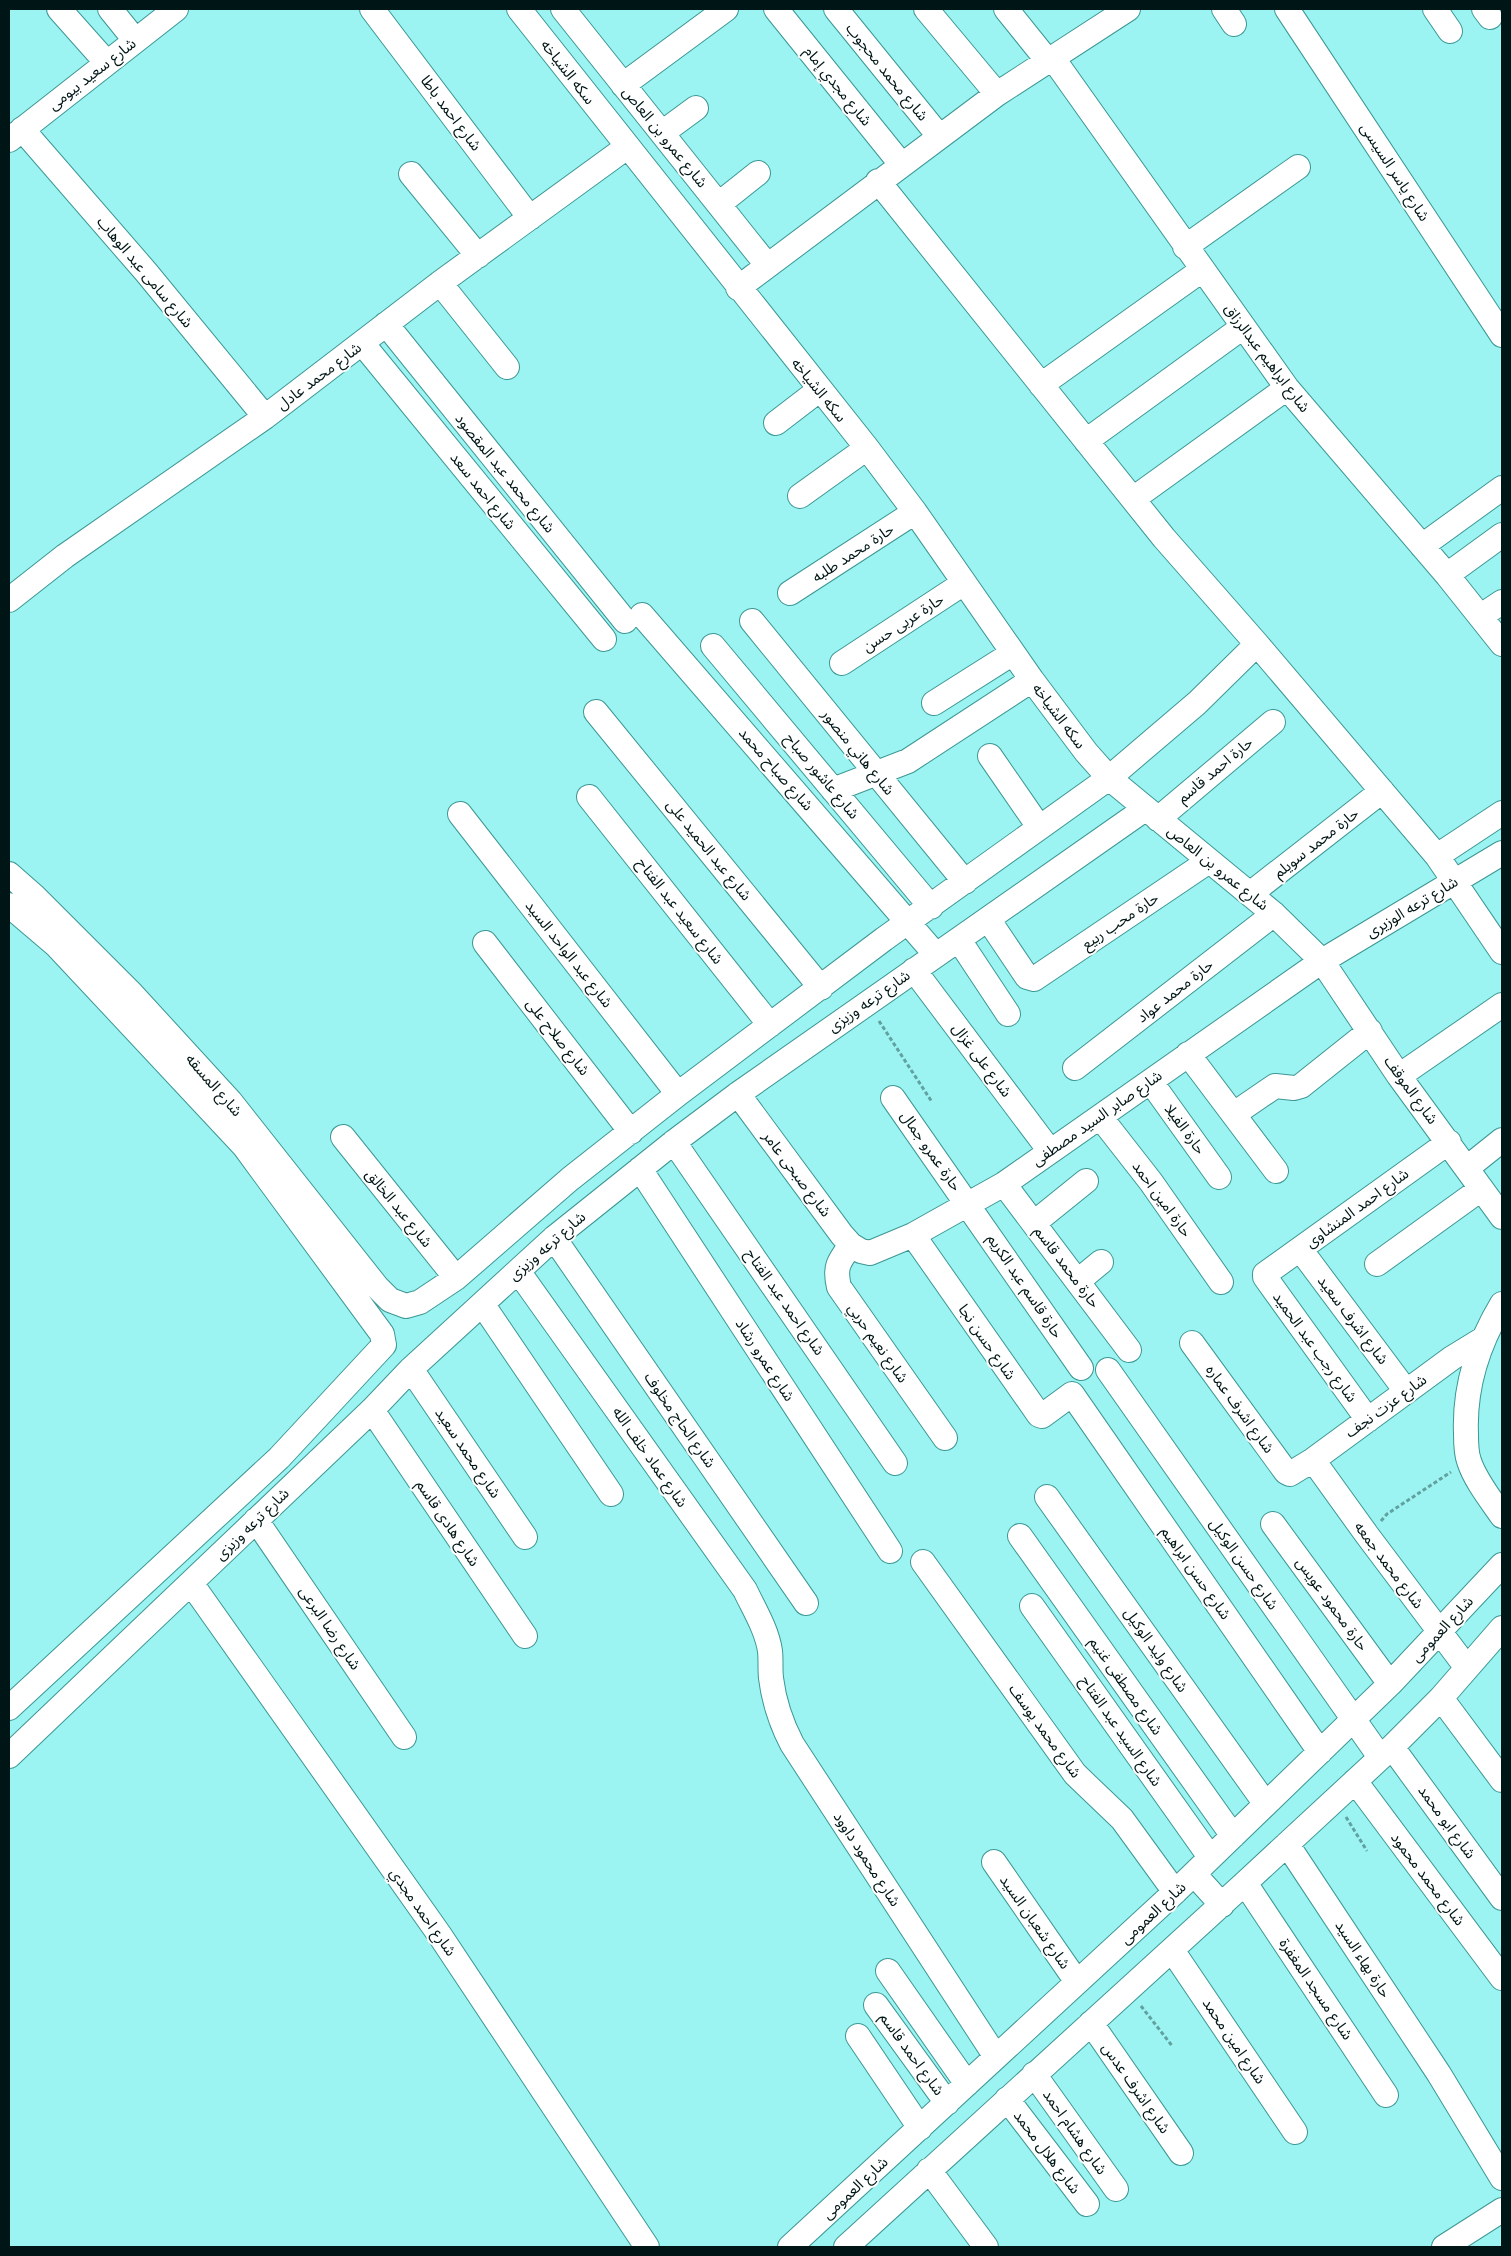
<svg xmlns="http://www.w3.org/2000/svg" width="1511" height="2256" viewBox="0 0 1511 2256" font-family="Arial,'Noto Sans Arabic',sans-serif">
<style>
.lines{fill:none;stroke-linecap:round;stroke-linejoin:round}
.street-casing{stroke:#3c9795;stroke-width:26}
.path{stroke:#61a19f;stroke-width:3;stroke-dasharray:4 2.5;stroke-linecap:butt}
.street{stroke:#fff;stroke-width:24}
.labels{text-anchor:middle;stroke-width:4;stroke-linejoin:round;paint-order:stroke}
.street-label{font-size:15px;fill:#001515;stroke:#fff}
</style>
<rect width="100%" height="100%" fill="#9bf4f1"/>
<g class="lines">
<g class="street-casing">
<path id="street" d="M59,9l48,54
M110,9l25,31
M372,9l158,209
M519,9l348,439 48,64 117,168 54,72 23,26 165,136 48,47 77,115 103,141
M563,9l204,256
M776,9l125,155
M836,9l103,127
M926,9l71,85
M1006,9l41,51
M1224,9l10,15
M1287,9l215,326
M1435,9l15,22
M1484,9l6,8
M1052,57l235,331 160,187 55,69
M623,85l103,-76
M22,129l124,143 119,145
M662,133l34,-25
M9,140l167,-131
M411,174l67,82
M878,181l286,357 93,106 180,212 65,96
M719,204l39,-31
M1185,247l113,-80
M440,283l67,84
M738,288l259,-194 131,-85
M386,324l239,297
M362,343l242,296
M1041,385l161,-115
M776,423l43,-33
M1086,441l157,-114
M800,496l67,-48
M1133,499l154,-111
M1422,546l80,-58
M1447,575l55,-40
M790,593l125,-81
M9,600l56,-44 200,-139 175,-134 187,-136
M642,615l294,340
M1481,616l21,-14
M752,621l213,261
M713,646l218,261
M842,663l122,-80
M934,703l79,-50
M596,712l225,276
M990,756l49,71
M833,790l75,-29 124,-81
M589,797l181,228
M460,814l218,280
M1158,819l115,-97
M1437,856l65,-43
M9,874l25,22 98,98 98,107 147,186 13,13 16,6 14,-4 36,-24 114,-99 108,-85 206,-155 225,-161 88,-75 60,-59
M1250,894l132,-103
M9,905l47,40 188,201 138,188 2,11 -105,113 -270,250
M988,919l39,58 7,2 175,-118
M959,940l49,74
M485,943l146,189
M914,970l136,181
M1188,1054l88,117
M1075,1068l199,-154
M1399,1076l103,-71
M1151,1082l68,95
M738,1094l104,141 9,10 10,6 9,2 43,-18 91,-51 318,-223 180,-108
M893,1098l188,270
M1234,1114l41,-28 19,2 7,-2 69,-55
M1101,1118l50,64 70,100
M343,1137l113,141
M674,1142l221,321
M1467,1168l35,-28
M640,1169l250,382
M1004,1184l125,166
M1034,1223l52,-42
M913,1235l126,180 3,1 30,-22 248,358
M554,1238l252,365
M851,1245c-12,16 -17,22 -12,42l106,151
M1300,1249l106,142
M1377,1264l104,-75
M518,1271l227,319c9,19 22,40 25,61 1,9 0,18 1,27 3,24 10,45 21,66l204,313
M1078,1281l23,-19
M1502,1304c-24,40 -38,83 -36,130 0,8 0,19 3,27 6,19 22,39 33,55
M483,1305l128,189
M1192,1343l94,129 4,2 23,-14 139,-102 31,-19
M411,1369l114,168
M1108,1370l272,387
M372,1410l153,226
M1368,1420l-103,-143v-3l184,-132
M1313,1460l54,75 100,133
M1047,1497l218,306
M256,1520l148,217
M1273,1524l117,160
M1020,1536l213,300
M923,1562l152,212 47,45 53,73
M191,1583l248,351 208,313
M1032,1606l178,251
M1441,1698l61,82
M1392,1747l110,151
M9,1756l363,-346 39,-41 143,-131 120,-96 64,-48 407,-285
M1355,1781l147,197
M1287,1844l152,230 63,104
M994,1862l83,120
M1194,1874l28,31
M1245,1883l141,212
M1172,1950l123,182
M888,1971l79,113
M876,2005l71,98
M1091,2023l90,130
M858,2036l62,92
M1034,2074l82,115
M1007,2099l80,105
M929,2170l57,77
M790,2247l385,-355 215,-208 112,-119
M846,2247l399,-364 147,-136 49,-49 61,-70
M1444,2247l58,-37"/>
</g>
<path class="path" d="M879,1021l53,81
M1381,1521l6,-7 64,-42
M1346,1817l21,34
M1141,2006l32,41"/>
<use href="#street" class="street"/>
</g>
<g class="labels">
<g class="street-label">
<text transform="translate(568 72) rotate(52)" y="5">سكه الشياخه</text>
<text transform="translate(887 72) rotate(51)" y="5">شارع محمد محجوب</text>
<text transform="translate(92 74) rotate(-38)" y="5">شارع سعيد بيومى</text>
<text transform="translate(838 86) rotate(51)" y="5">شارع مجدي إمام</text>
<text transform="translate(451 113) rotate(53)" y="5">شارع احمد باطا</text>
<text transform="translate(665 137) rotate(51)" y="5">شارع عمرو بن العاص</text>
<text transform="translate(1395 172) rotate(57)" y="5">شارع ياسر السيسى</text>
<text transform="translate(145 272) rotate(50)" y="5">شارع سامى عبد الوهاب</text>
<text transform="translate(1267 358) rotate(53)" y="5">شارع ابراهيم عبدالرزاق</text>
<text transform="translate(319 376) rotate(-37)" y="5">شارع محمد عادل</text>
<text transform="translate(819 390) rotate(51)" y="5">سكه الشياخه</text>
<text transform="translate(505 473) rotate(51)" y="5">شارع محمد عبد المقصود</text>
<text transform="translate(483 491) rotate(51)" y="5">شارع احمد سعد</text>
<text transform="translate(853 553) rotate(-33)" y="5">حارة محمد طلبه</text>
<text transform="translate(903 623) rotate(-33)" y="5">حارة عربى حسن</text>
<text transform="translate(1059 716) rotate(53)" y="5">سكه الشياخه</text>
<text transform="translate(858 752) rotate(51)" y="5">شارع هاني منصور</text>
<text transform="translate(776 769) rotate(49)" y="5">شارع صباح محمد</text>
<text transform="translate(1215 770) rotate(-40)" y="5">حارة احمد قاسم</text>
<text transform="translate(822 776) rotate(50)" y="5">شارع عاشور صباح</text>
<text transform="translate(1316 843) rotate(-38)" y="5">حارة محمد سويلم</text>
<text transform="translate(709 850) rotate(51)" y="5">شارع عبد الحميد على</text>
<text transform="translate(1218 868) rotate(39)" y="5">شارع عمرو بن العاص</text>
<text transform="translate(1412 907) rotate(-31)" y="5">شارع ترعه الوزيرى</text>
<text transform="translate(680 911) rotate(52)" y="5">شارع سعيد عبد الفتاح</text>
<text transform="translate(1120 921) rotate(-34)" y="5">حارة محب ربيع</text>
<text transform="translate(569 954) rotate(52)" y="5">شارع عبد الواحد السيد</text>
<text transform="translate(1175 991) rotate(-38)" y="5">حارة محمد عواد</text>
<text transform="translate(869 1001) rotate(-35)" y="5">شارع ترعه وزيزى</text>
<text transform="translate(558 1037) rotate(52)" y="5">شارع صلاح على</text>
<text transform="translate(982 1060) rotate(53)" y="5">شارع على غزال</text>
<text transform="translate(214 1085) rotate(49)" y="5">شارع المسقه</text>
<text transform="translate(1411 1090) rotate(54)" y="5">شارع الموقف</text>
<text transform="translate(1097 1118) rotate(-35)" y="5">شارع صابر السيد مصطفى</text>
<text transform="translate(1185 1129) rotate(54)" y="5">حارة الفيلا</text>
<text transform="translate(931 1151) rotate(55)" y="5">حارة عمرو جمال</text>
<text transform="translate(797 1174) rotate(53)" y="5">شارع صبحى عامر</text>
<text transform="translate(1162 1199) rotate(54)" y="5">حارة امين احمد</text>
<text transform="translate(399 1208) rotate(51)" y="5">شارع عبد الخالق</text>
<text transform="translate(1357 1208) rotate(-36)" y="5">شارع احمد المنشاوى</text>
<text transform="translate(547 1246) rotate(-41)" y="5">شارع ترعه وزيزى</text>
<text transform="translate(1067 1267) rotate(53)" y="5">حارة محمد قاسم</text>
<text transform="translate(1025 1286) rotate(56)" y="5">حارة قاسم عبد الكريم</text>
<text transform="translate(785 1302) rotate(55)" y="5">شارع احمد عبد الفتاح</text>
<text transform="translate(1353 1320) rotate(53)" y="5">شارع اشرف سعيد</text>
<text transform="translate(987 1342) rotate(55)" y="5">شارع حسن نجا</text>
<text transform="translate(878 1343) rotate(55)" y="5">شارع نعيم حربي</text>
<text transform="translate(1315 1347) rotate(54)" y="5">شارع رجب عبد الحميد</text>
<text transform="translate(765 1360) rotate(57)" y="5">شارع عمرو رشاد</text>
<text transform="translate(1386 1406) rotate(-36)" y="5">شارع عزت نجف</text>
<text transform="translate(1240 1409) rotate(54)" y="5">شارع اشرف عماره</text>
<text transform="translate(680 1420) rotate(55)" y="5">شارع الحاج مخلوف</text>
<text transform="translate(468 1453) rotate(56)" y="5">شارع محمد سعيد</text>
<text transform="translate(650 1457) rotate(55)" y="5">شارع عماد خلف الله</text>
<text transform="translate(448 1523) rotate(56)" y="5">شارع هادى قاسم</text>
<text transform="translate(252 1524) rotate(-44)" y="5">شارع ترعه وزيزى</text>
<text transform="translate(1244 1564) rotate(55)" y="5">شارع حسن الوكيل</text>
<text transform="translate(1389 1565) rotate(53)" y="5">شارع محمد جمعه</text>
<text transform="translate(1196 1573) rotate(55)" y="5">شارع حسن ابراهيم</text>
<text transform="translate(1332 1604) rotate(54)" y="5">حارة محمود عويس</text>
<text transform="translate(330 1628) rotate(56)" y="5">شارع رضا البرعى</text>
<text transform="translate(1442 1629) rotate(-47)" y="5">شارع العمومى</text>
<text transform="translate(1156 1650) rotate(55)" y="5">شارع وليد الوكيل</text>
<text transform="translate(1126 1686) rotate(55)" y="5">شارع مصطفى غنيم</text>
<text transform="translate(1045 1731) rotate(54)" y="5">شارع محمد يوسف</text>
<text transform="translate(1121 1731) rotate(55)" y="5">شارع السيد عبد الفتاح</text>
<text transform="translate(1447 1822) rotate(54)" y="5">شارع ابو محمد</text>
<text transform="translate(867 1859) rotate(57)" y="5">شارع محمود داوود</text>
<text transform="translate(1428 1879) rotate(53)" y="5">شارع محمد محمود</text>
<text transform="translate(423 1912) rotate(55)" y="5">شارع احمد مجدي</text>
<text transform="translate(1153 1913) rotate(-43)" y="5">شارع العمومى</text>
<text transform="translate(1035 1922) rotate(55)" y="5">شارع شعبان السيد</text>
<text transform="translate(1363 1959) rotate(57)" y="5">حارة بهاء السيد</text>
<text transform="translate(1316 1989) rotate(56)" y="5">شارع مسجد المغفرة</text>
<text transform="translate(1234 2041) rotate(56)" y="5">شارع امين محمد</text>
<text transform="translate(912 2054) rotate(54)" y="5">شارع احمد قاسم</text>
<text transform="translate(1136 2088) rotate(55)" y="5">شارع اشرف عدس</text>
<text transform="translate(1075 2132) rotate(55)" y="5">شارع هشام احمد</text>
<text transform="translate(1047 2152) rotate(53)" y="5">شارع هلال محمد</text>
<text transform="translate(855 2188) rotate(-43)" y="5">شارع العمومى</text>
</g>
</g>
<rect width="1511" height="2256" fill="none" stroke="#001515" stroke-width="20"/>
</svg>
